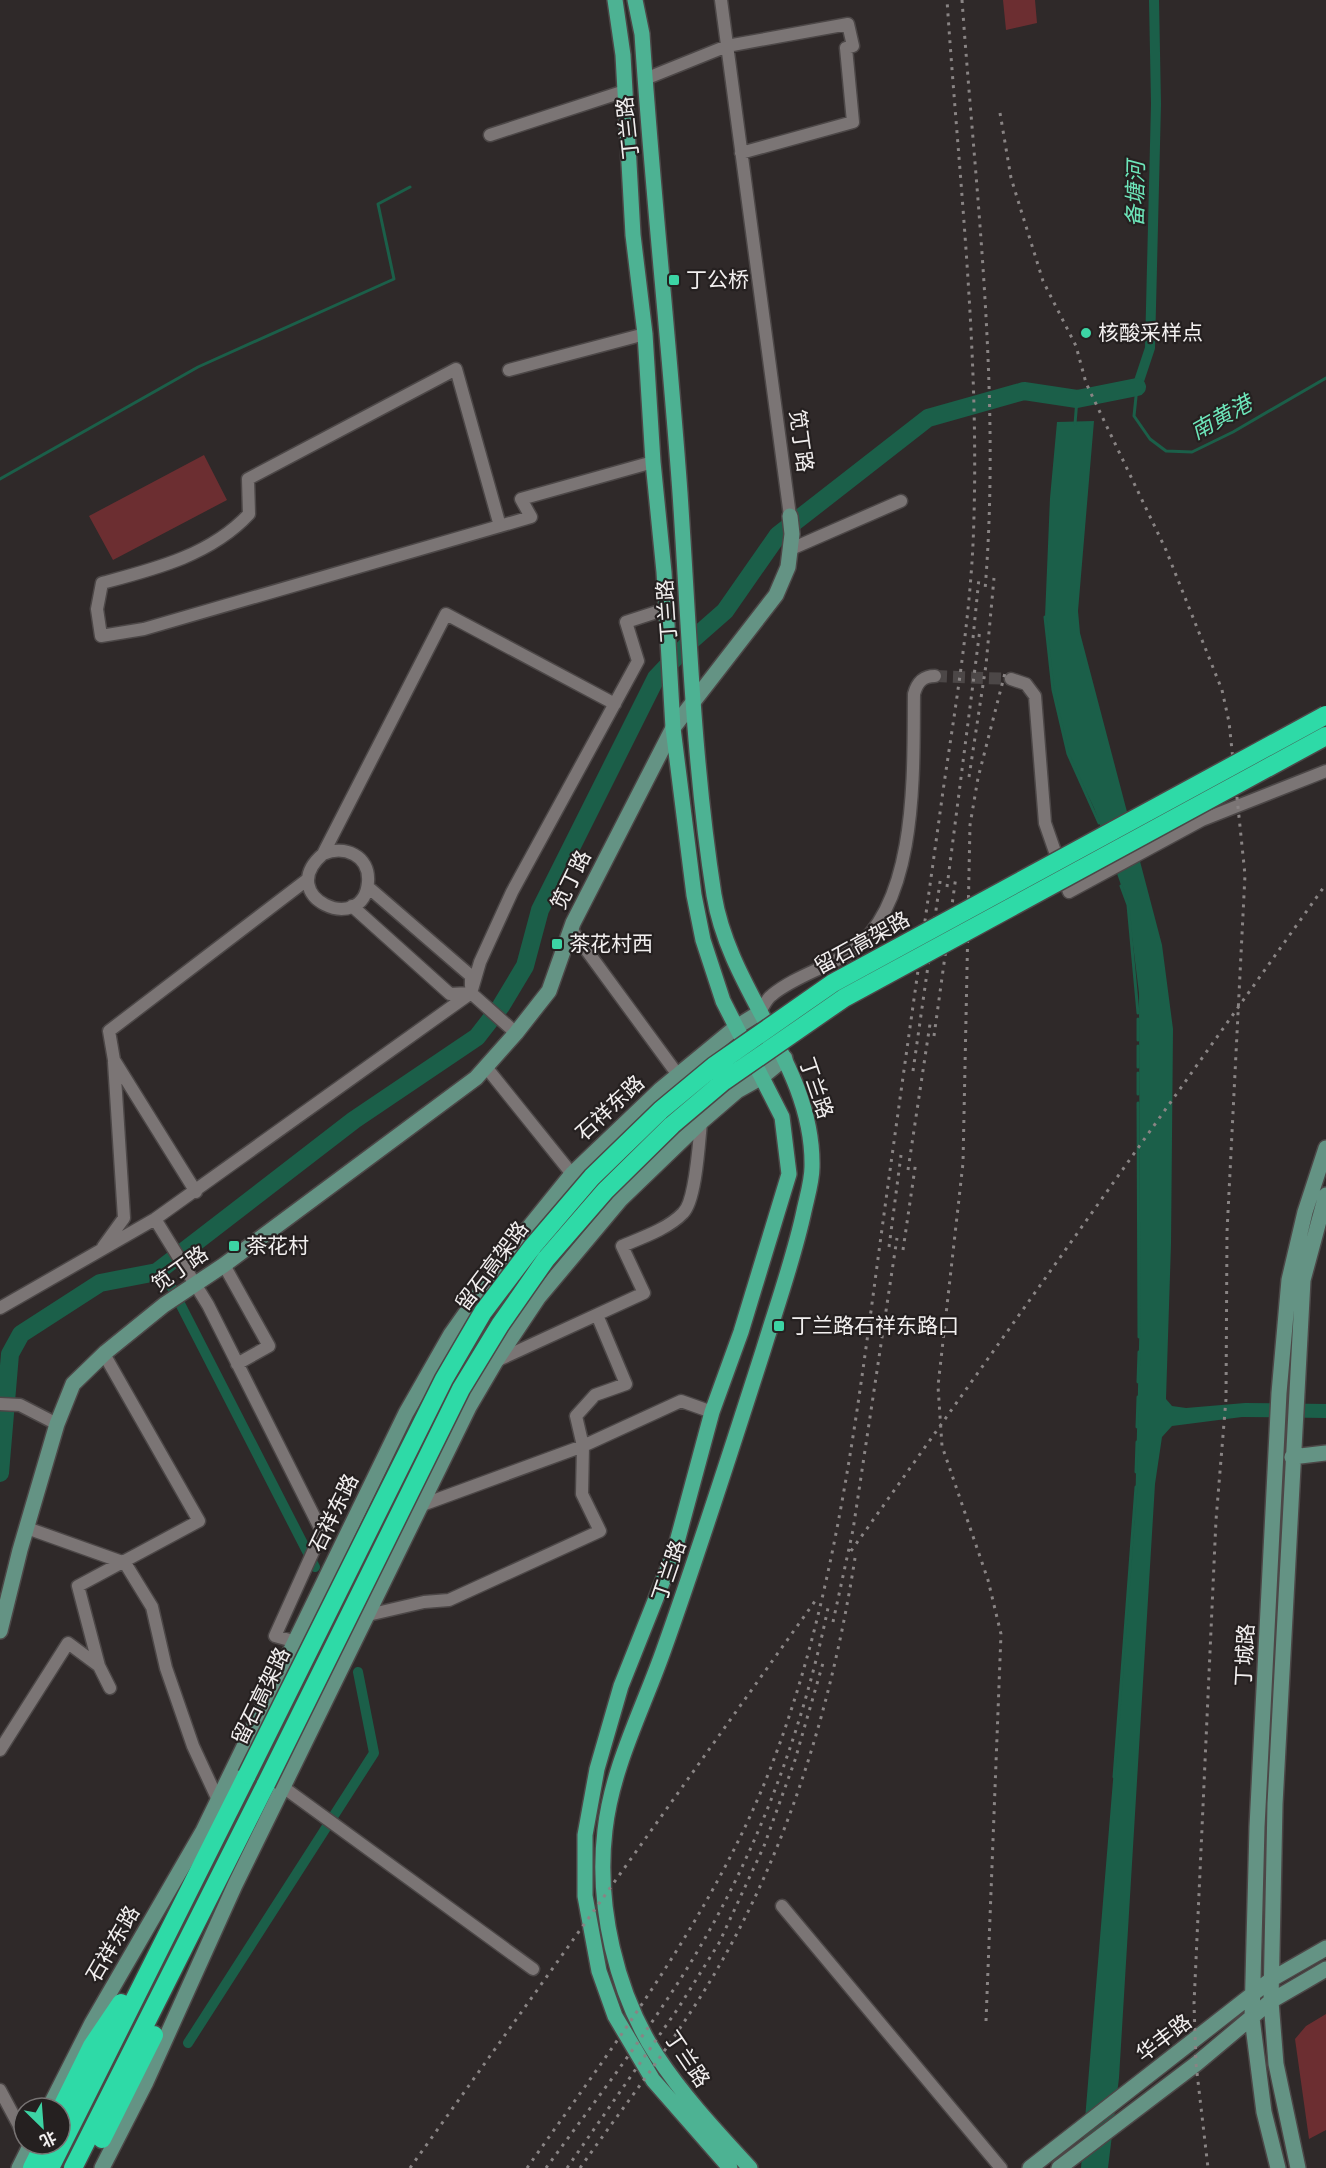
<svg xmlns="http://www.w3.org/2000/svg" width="1326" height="2168" viewBox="0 0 1326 2168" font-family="Quicksand,'Noto Sans SC',sans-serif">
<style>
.green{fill:#6c2e31}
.water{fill:#1b5f49}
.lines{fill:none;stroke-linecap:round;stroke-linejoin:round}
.stream{stroke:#1b5f49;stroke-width:3}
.canal{stroke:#1b5f49;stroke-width:10}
.river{stroke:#1b5f49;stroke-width:18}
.street-tunnel{stroke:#4c4747;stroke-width:12;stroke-dasharray:12 6;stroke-linecap:butt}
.street-casing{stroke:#4c4747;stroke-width:15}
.secondary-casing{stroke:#4c4747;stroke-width:18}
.primary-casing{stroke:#4c4747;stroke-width:18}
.highway-casing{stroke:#4c4747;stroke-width:21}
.street{stroke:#7b7575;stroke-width:12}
.secondary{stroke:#649384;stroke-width:15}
.primary{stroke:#4db293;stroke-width:15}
.highway{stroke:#2edaa7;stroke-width:18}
.rail{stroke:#898484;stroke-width:3;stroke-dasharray:3 6;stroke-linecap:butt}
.highway-bridge-casing{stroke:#4c4747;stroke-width:21;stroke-linecap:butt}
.highway-bridge{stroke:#2edaa7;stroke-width:18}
.poi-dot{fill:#3cd4a4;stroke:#252020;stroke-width:2}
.labels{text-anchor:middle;stroke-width:4.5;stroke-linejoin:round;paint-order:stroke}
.street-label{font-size:21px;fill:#f2efef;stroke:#252020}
.poi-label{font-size:21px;fill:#f2efef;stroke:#252020;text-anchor:start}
.water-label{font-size:22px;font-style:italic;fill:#6de6ba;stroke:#252020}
</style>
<rect width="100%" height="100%" fill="#2f2929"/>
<path class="green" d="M1003,0h32l2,23 -31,7z
M204,455l23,45 -114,60 -24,-44z
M1326,2014v116l-17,9 -14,-100 11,-13z"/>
<path class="water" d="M1094,421l-16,190 2,22 82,312 11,84 -2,215 -5,155 6,7 14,2 59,-5 81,1v14l-84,-1 -70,9 -10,11 -7,47 -36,594 -11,90h-27l54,-654 5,-210 -1,-311 -11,-88 -34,-97 -26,-54 -15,-64 -8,-73 5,-119 7,-76z"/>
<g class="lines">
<path class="stream" d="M1137,387l-3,29 16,23 16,12 26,1 41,-20 93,-54
M1075,424l2,-25
M0,479l198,-112 196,-88 -16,-75 32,-17
M1045,617l8,73 15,64 31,69
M1121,886l7,19 10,108
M1138,1040v-21
M1138,1067v-21
M1138,1094v-21
M1138,1103l1,234
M1138,1382l1,-30
M1137,1427l1,-30
M1136,1472l1,-30
M1114,1777l22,-290"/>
<path class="canal" d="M1137,387l13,-39 6,-244 -2,-104
M157,1272l14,14 144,281
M188,2043l186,-290 -16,-81"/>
<path class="river" d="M0,1473l10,-119 11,-20 79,-51 57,-11 197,-152 123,-83 24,-31 24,-40 15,-56 116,-232 36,-38 33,-29 53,-76 150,-117 96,-27 53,8 60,-12"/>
<path class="street-tunnel" d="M935,676l76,3"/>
<g class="street-casing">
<path id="street" d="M721,0l69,516
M645,79l82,-33 121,-22 5,22 -7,2 7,74 -112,31
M490,135l135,-44
M509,370l136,-36
M500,526l-44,-157 -208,110 1,35c-38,41 -94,55 -147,69l-5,26 4,27 43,-7 387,-112 -10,-18 132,-37
M791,549l110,-48
M1011,679l15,5 9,12 10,127 24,69 133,-72 124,-49
M323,854c21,-9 47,1 45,28 -4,55 -95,15 -45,-28l123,-240 169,90
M368,887l103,89v10
M352,906l98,88 21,-1 45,40
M571,929l107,146
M759,1013c4,-5 7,-14 13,-18 23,-19 55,-27 80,-44 67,-49 61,-182 62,-257 3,-11 8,-18 21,-18
M486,1067l86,107
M196,1192l-82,-132 -5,-29 199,-152
M155,1219l53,86 114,227 -47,104 18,5
M103,1247l21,-29 -10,-156
M224,1265l45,81 -32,18
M0,1308l155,-89 316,-226 9,-31 32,-70 126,-231 -12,-39 40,-13
M104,1354l95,167 -121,65 21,80 11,22
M496,1361l148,-68 -22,-47c19,-8 46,-17 61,-33 13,-12 16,-72 18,-91
M0,1404l20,1 37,19
M422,1505l161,-59 98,-45 31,11
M27,1528l98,35 27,44 14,61 27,78 25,54
M368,1615l56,-13 25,-2 151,-69 -18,-37 1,-48 -7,-30 19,-21 31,-11 -29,-69
M0,1750l68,-107 31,23
M283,1787l250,182
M782,1906l219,262
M0,2090l24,45"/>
</g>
<g class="secondary-casing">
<path id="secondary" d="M1292,1457l34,-4
M0,1631l20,-81 37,-126 16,-40 33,-32 58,-47 60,-40 252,-187 40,-45 33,-42 24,-68 100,-195 103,-133 12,-28 4,-33 -2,-18
M49,2108l43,-85 111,-192 203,-418 45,-79 58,-82 63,-78 89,-85 74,-61 24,-15
M19,2168l12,-24
M102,2168l44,-86 89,-197 234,-478 27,-46 42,-63 83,-99 80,-77 36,-31 25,-14 23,-19
M1030,2168l242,-189 54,-31
M1059,2168l137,-104 75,-63 55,-32
M1278,2168l-14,-56 -12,-94 5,-191 22,-434 10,-113 16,-68 21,-64
M1298,2168l-22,-104 -5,-63 4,-197 28,-524 23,-85"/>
</g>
<g class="primary-casing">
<path id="primary" d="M615,0l8,55 10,180 12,99 8,128 11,110 9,156 21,167 9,45 20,61 59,116 7,57 -48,158 -29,80 -38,141 -53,133 -24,83 -12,66v61l14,75 16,45 38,64 77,88
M635,0l7,34c10,153 27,306 38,459 9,133 13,269 34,402 16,98 100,171 98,272 0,14 -5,30 -8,44 -10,47 -27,94 -41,140 -32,100 -64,200 -99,298 -21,60 -52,118 -59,181 -9,75 11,163 52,226 27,41 60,76 93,112"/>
</g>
<g class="highway-casing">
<path id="highway" d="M60,2111l32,-65 29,-43
M102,2139l52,-104
M32,2168l12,-24
M50,2168l197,-393
M73,2168l193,-384"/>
</g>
<use href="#street" class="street"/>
<use href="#secondary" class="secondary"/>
<use href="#primary" class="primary"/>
<use href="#highway" class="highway"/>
<path class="rail" d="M962,0c14,196 39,394 23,590
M1000,113l11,65 32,103 33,65 10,37 80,167 56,140 7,32 9,85 7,68 -18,357 -1,167 -10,121 -22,484 2,60 12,104
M973,638l6,-60
M969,777l17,-112 8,-87
M947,887l33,-258
M934,1036l22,-160
M913,1071l28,-196
M908,1170l22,-146
M889,1247l12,-92
M903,1250l13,-89
M851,1551l475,-667
M833,1622l20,-92 44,-292
M986,2021l15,-387 -13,-54 -46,-134 -4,-60 25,-223 7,-338 8,-47 28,-109
M410,2168l408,-571
M527,2168c89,-126 185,-252 242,-396 70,-178 90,-377 116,-565 19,-139 39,-277 58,-416 12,-82 26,-164 30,-247 8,-181 -14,-364 -26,-544
M546,2168c41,-56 84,-112 122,-170 78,-116 132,-254 160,-390
M567,2168l112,-161 40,-64 45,-97 31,-86 28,-97
M580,2168c36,-51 74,-100 108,-152 91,-136 142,-297 167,-458"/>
<g class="highway-bridge-casing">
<path id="highway-bridge" d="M247,1775l197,-396 39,-67 50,-66 59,-69 69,-67 53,-44 119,-83 493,-268
M266,1784l195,-395 39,-64 46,-66 59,-68 67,-66 52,-44 120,-83 482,-262"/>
</g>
<use href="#highway-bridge" class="highway-bridge"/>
</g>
<g class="poi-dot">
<rect x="668" y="274" width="12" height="12" rx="3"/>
<circle cx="1086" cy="333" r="6"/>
<rect x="551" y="938" width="12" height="12" rx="3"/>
<rect x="228" y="1240" width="12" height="12" rx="3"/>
<rect x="773" y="1320" width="12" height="12" rx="3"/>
</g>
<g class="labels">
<g class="street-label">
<text transform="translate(628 128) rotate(-96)" y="7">丁兰路</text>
<text transform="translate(801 441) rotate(82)" y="7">笕丁路</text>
<text transform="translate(667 611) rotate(-94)" y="7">丁兰路</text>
<text transform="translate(571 880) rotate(-64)" y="7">笕丁路</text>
<text transform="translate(862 943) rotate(-29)" y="7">留石高架路</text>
<text transform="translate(816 1088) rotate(71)" y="7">丁兰路</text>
<text transform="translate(610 1108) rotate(-43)" y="7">石祥东路</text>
<text transform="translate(492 1266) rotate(-53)" y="7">留石高架路</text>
<text transform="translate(180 1269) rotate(-35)" y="7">笕丁路</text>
<text transform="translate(334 1513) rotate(-64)" y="7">石祥东路</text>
<text transform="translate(669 1571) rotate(-71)" y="7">丁兰路</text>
<text transform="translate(1245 1655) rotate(-87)" y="7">丁城路</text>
<text transform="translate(261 1696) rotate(-64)" y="7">留石高架路</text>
<text transform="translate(113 1944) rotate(-60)" y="7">石祥东路</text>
<text transform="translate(1164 2038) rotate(-37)" y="7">华丰路</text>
<text transform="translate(687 2059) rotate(56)" y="7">丁兰路</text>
</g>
<g class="poi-label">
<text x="686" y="287">丁公桥</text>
<text x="1098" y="340">核酸采样点</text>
<text x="569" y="951">茶花村西</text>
<text x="246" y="1253">茶花村</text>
<text x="791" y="1333">丁兰路石祥东路口</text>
</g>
<g class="water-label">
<text transform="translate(1135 194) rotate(-89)" y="8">备塘河</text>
<text transform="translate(1221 417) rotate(-29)" y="8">南黄港</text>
</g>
</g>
<g transform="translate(42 2126) rotate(155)"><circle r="28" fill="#252020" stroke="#777373" stroke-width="1.5"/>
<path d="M0-4.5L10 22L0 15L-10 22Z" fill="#3cd4a4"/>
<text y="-9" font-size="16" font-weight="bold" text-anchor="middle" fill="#f2efef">北</text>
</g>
</svg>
